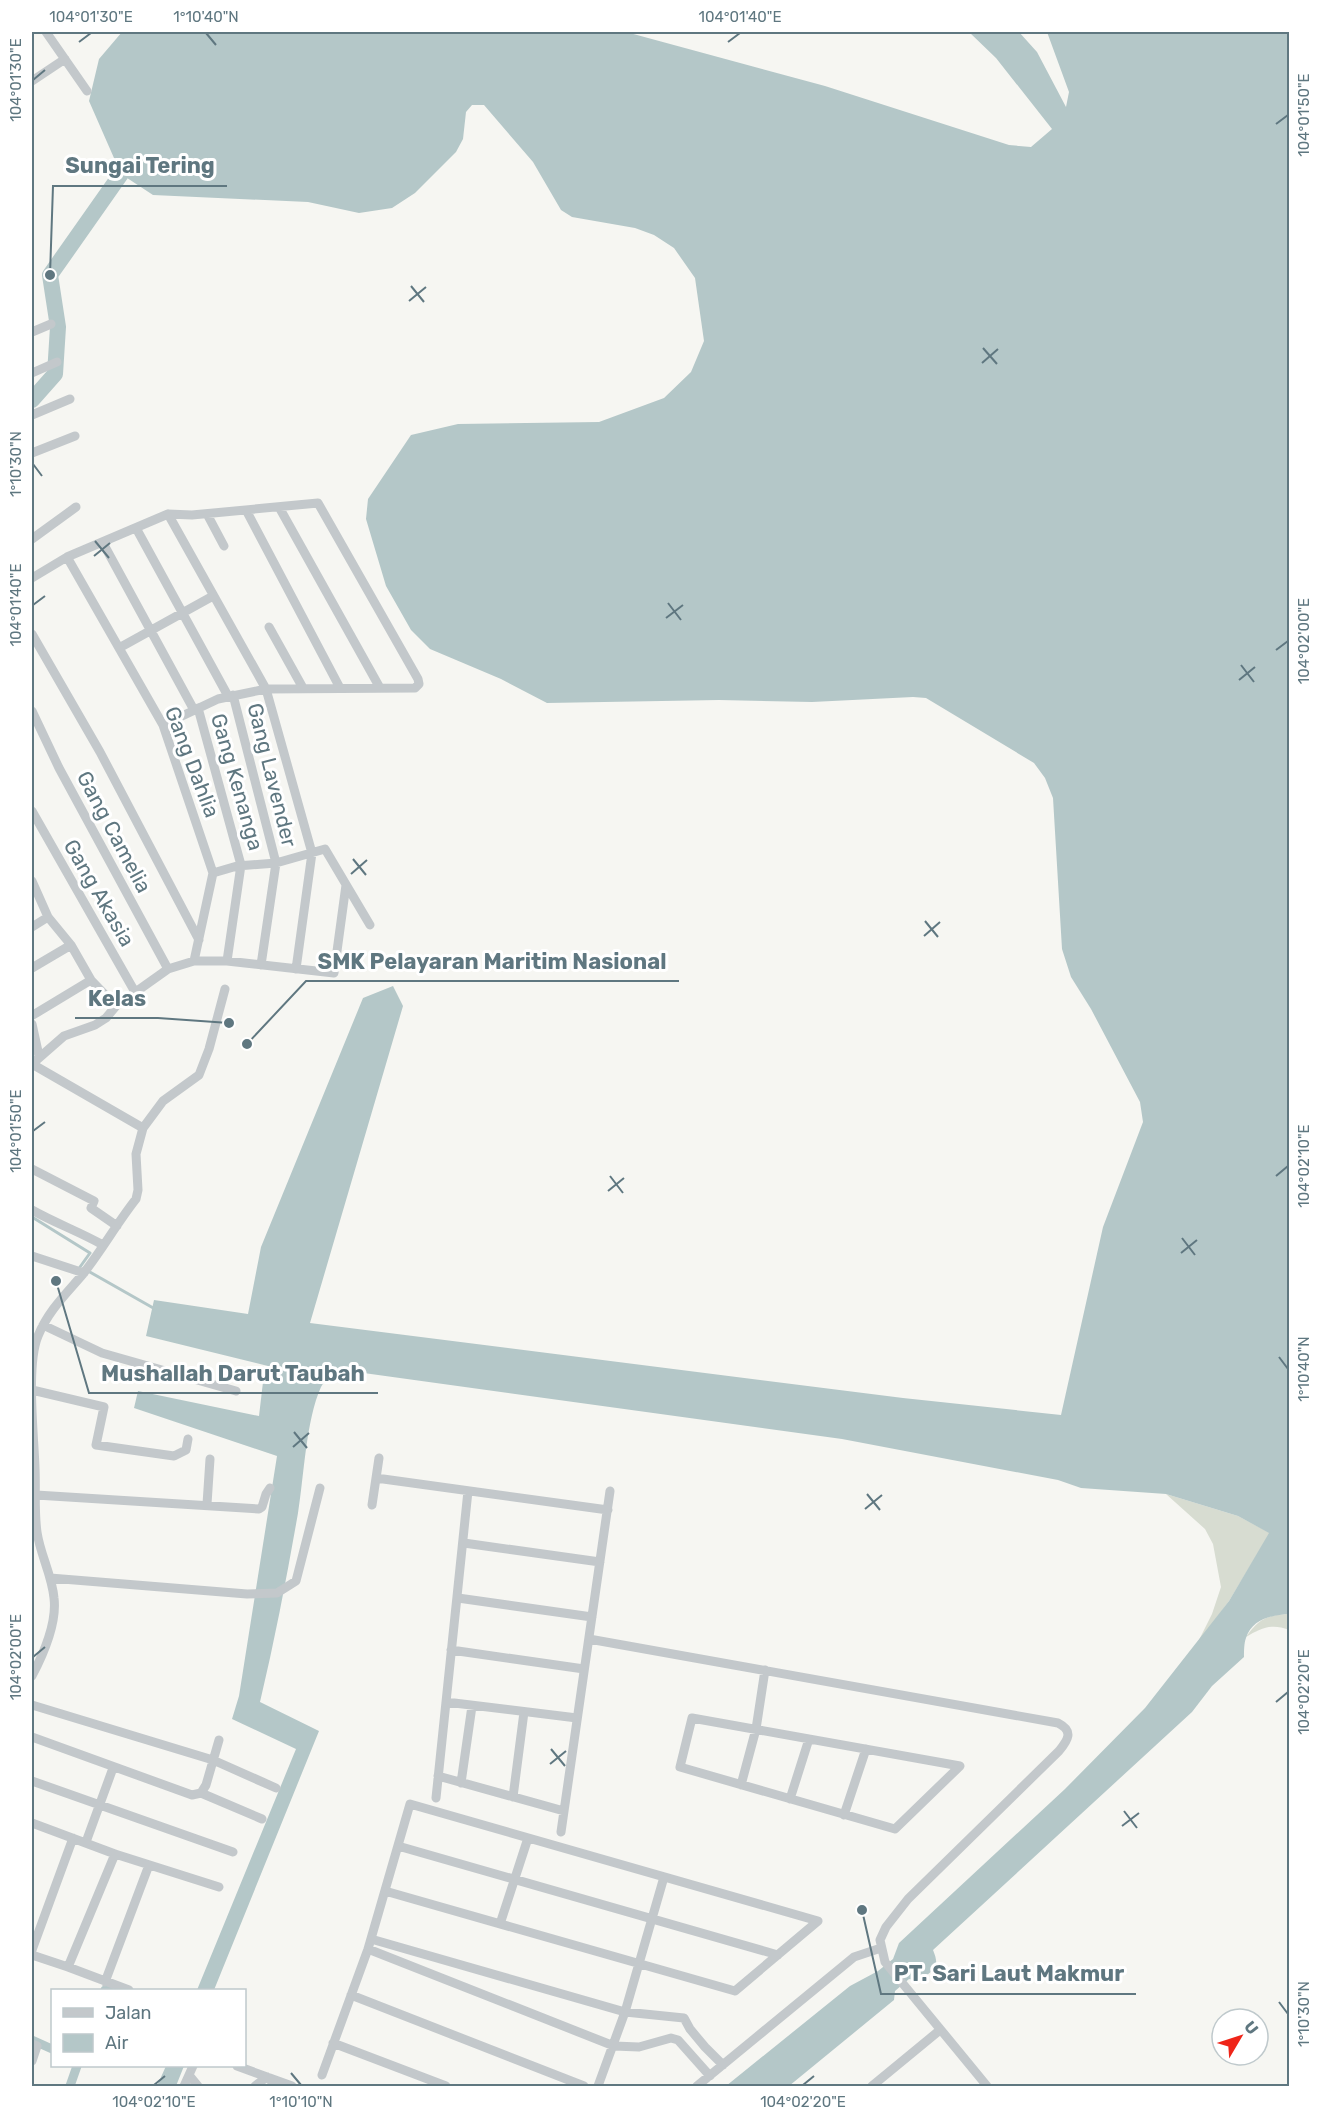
<svg xmlns="http://www.w3.org/2000/svg" width="1321" height="2118" viewBox="0 0 1321 2118" font-family="Rubik,sans-serif">
<style>
.green{fill:#d7dcd1}
.water{fill:#b4c7c8}
.lines{fill:none;stroke-linecap:round;stroke-linejoin:round}
.stream{stroke:#b4c7c8;stroke-width:3}
.canal{stroke:#b4c7c8;stroke-width:9}
.river{stroke:#b4c7c8;stroke-width:16}
.minor{stroke:#c3c8cb;stroke-width:9}
.ticks{fill:none;stroke:#5f7780;stroke-width:2}
.labels{text-anchor:middle;stroke-width:6;stroke-linejoin:round;paint-order:stroke}
.street-label{font-size:21px;fill:#5f7780;stroke:#fff}
.leader{fill:none;stroke:#5f7780;stroke-width:2}
.callout-dot{fill:#5f7780;stroke:#fff;stroke-width:2}
.callout-label{font-size:22px;text-anchor:middle;font-weight:bold;fill:#5f7780;stroke:#fff;stroke-width:6;stroke-linejoin:round;paint-order:stroke}
.neatline{fill:none;stroke:#5f7780;stroke-width:2}
.ticks-label{font-size:15px;text-anchor:middle;fill:#5f7780}
</style>
<rect width="100%" height="100%" fill="#f6f6f2"/>
<path class="green" d="M1166,1494l72,22 32,17 -41,68 -33,45 16,-32 9,-27 -8,-43 -8,-15z
M1289,1614v16c-17,-7 -28,-2 -43,7 13,-18 20,-22 43,-23z"/>
<path class="water" d="M122,32h504l199,54 184,59 22,2 21,-18 -56,-71 -27,-26h50l18,20 29,55 3,-15 -22,-60h242v1582c-17,1 -37,5 -43,24 -2,5 -2,13 -2,19l-32,29 -20,26 -259,238c8,19 0,20 -14,31l-10,-2 -14,12 -1,9 -105,86h-63l124,-100 28,-15 15,-12 6,-16 166,-154 80,-81 84,-107 40,-68 -31,-17 -72,-22 -85,-6 -23,-8 -216,-41 -500,-69c-9,4 -16,8 -21,17 -15,33 -17,89 -23,126 -11,63 -23,126 -38,189l59,29 -105,259h-17l99,-241 -64,-30 7,-23 38,-240 -143,-48 4,-17 121,25 4,-34 17,-13 -134,-33 8,-36 94,14 13,-67 102,-249 30,-12 10,20 -93,317 593,75 158,17 42,-188 40,-105 -3,-20 -49,-93 -20,-32 -9,-28 -9,-151 -8,-20 -11,-15 -108,-65 -13,-1 -101,5 -93,-2 -172,3 -46,-24 -71,-30 -19,-19 -25,-44 -20,-67 2,-20 43,-64 47,-11 141,-2 65,-24 27,-26 13,-31 -9,-63 -21,-30 -20,-13 -19,-7 -63,-11 -11,-7 -28,-48 -49,-57h-12l-6,7 -3,27 -7,13 -41,41 -23,15 -33,5 -51,-11 -155,-7 -32,-21 -32,-73 10,-42z
M166,2066h18l-8,20h-19z"/>
<g class="lines">
<path class="stream" d="M32,1217l58,36 -10,14
M88,1271l67,38"/>
<path class="canal" d="M105,1990h4
M32,2040l20,9
M70,2086l7,-20"/>
<path class="river" d="M32,400l23,-26 3,-47 -8,-52 71,-101"/>
<path class="minor" d="M46,32l41,59
M32,81l33,-22
M32,332l19,-8
M32,373l25,-11
M32,415l38,-16
M32,453l43,-17
M279,507l101,181
M246,510l94,178
M168,514l98,175 46,164 -16,116
M207,514l17,32
M136,528l92,168
M32,539l44,-32
M103,543l91,167
M67,557l96,168 50,148 -19,88
M32,578l35,-21 101,-43 24,1 126,-12 100,176 1,5 -4,4 -149,1 -48,10 -55,26
M269,627l34,61
M32,634l68,118 99,188
M119,648l94,-52
M233,695l43,168 -15,102
M198,708l43,157 -14,96
M32,711l27,57 109,201
M32,811l103,181
M213,873l24,-7 39,-3 49,-14 45,76
M32,881l16,36 23,28 20,35 25,26
M32,927l16,-10
M32,968l39,-23
M33,1015l58,-35
M32,1024l7,32
M32,1064l32,-28 31,-11 11,-7 10,-12 52,-37 26,-8h33l107,12 12,-88
M32,1064l111,64
M32,1169l62,32 -3,7 26,18
M32,1210c23,13 48,22 71,35
M32,1256l52,17
M43,1325l59,28 134,38
M32,1390l72,17 -8,38 78,11 12,-6 2,-11
M376,1478l232,32
M36,1495l223,14 3,-2 4,-13 4,-6
M207,1504l3,-45
M372,1505l7,-47
M464,1543l136,19
M50,1578l197,16 30,-1 19,-12 24,-93
M458,1598l134,19
M589,1639l469,84c16,8 10,17 1,28l-151,148 -22,28 -6,13 5,22 102,124
M451,1650l133,19
M32,1676c11,-21 25,-54 22,-78 -2,-23 -14,-44 -17,-66 -3,-21 -1,-43 -2,-64 -1,-33 -9,-103 3,-132 10,-25 28,-42 45,-62 19,-24 34,-51 53,-75l2,-9 -2,-36 7,-26 20,-27 36,-26 10,-26 16,-60
M446,1702l131,16
M32,1705l181,55 63,28
M692,1718l268,48 -65,63 -215,-62z
M32,1737l160,58 9,-2 61,26
M438,1776l126,35
M32,1781l201,71
M461,1783l11,-77
M741,1785l15,-56 9,-59
M201,1793l5,-8 13,-45
M513,1797l11,-85
M436,1798l32,-307
M790,1799l19,-60
M844,1815l22,-66
M32,1823l83,31 104,33
M561,1832l49,-341
M86,1842l27,-74
M398,1846l380,109
M385,1891l350,100 83,-70
M500,1924l28,-86
M371,1939l254,73 59,6 6,11 15,18 18,18
M368,1949l246,97 25,1 32,-9 7,2 32,36
M32,1950l41,-112
M32,1955l36,12 61,23
M68,1967l47,-113
M105,1982l44,-117
M351,1995l233,91
M333,2043l113,43
M32,2044l5,2 -5,15
M237,2066l55,20
M189,2075l9,11
M322,2075l46,-126 42,-145 408,117
M184,2086l9,-20
M255,2086l12,-9 3,3
M598,2086l27,-74 39,-135
M697,2086l157,-129 27,-9
M872,2086l68,-56"/>
</g>
<path class="ticks" d="M206,33l10,12M79,42l12,-9M728,42l12,-9M33,80l12,-10M1276,124l12,-9M411,286l13,16M409,301l17,-14M983,348l14,16M982,363l16,-14M33,464l9,12M95,541l14,17M94,556l16,-13M668,603l13,17M33,605l12,-9M666,618l17,-13M1276,650l12,-9M1241,665l13,17M1239,680l16,-13M353,859l13,16M351,874l16,-14M925,921l13,16M924,936l16,-14M33,1131l12,-9M610,1176l13,17M1276,1176l12,-10M608,1191l16,-13M1182,1238l13,17M1181,1253l16,-13M1279,1357l9,12M294,1432l13,16M293,1447l16,-14M867,1494l13,16M865,1509l17,-14M33,1657l12,-10M1276,1702l12,-10M551,1749l14,17M550,1764l16,-13M1124,1811l13,17M1122,1826l17,-13M1279,2002l9,12M291,2073l10,12M154,2085l11,-9M803,2085l11,-9"/>
<g class="labels">
<g class="street-label">
<text transform="translate(192 762) rotate(69)" y="7">Gang Dahlia</text>
<text transform="translate(272 775) rotate(76)" y="7">Gang Lavender</text>
<text transform="translate(237 782) rotate(74)" y="7">Gang Kenanga</text>
<text transform="translate(114 832) rotate(62)" y="7">Gang Camelia</text>
<text transform="translate(99 893) rotate(60)" y="7">Gang Akasia</text>
</g>
</g>
<path class="leader" d="M50 275L53 186H227M247 1044L306 981H679M229 1023L158 1018H75M56 1281L89 1393H378M862 1910L881 1994H1136"/>
<g class="callout-dot">
<circle cx="50" cy="275" r="6"/>
<circle cx="247" cy="1044" r="6"/>
<circle cx="229" cy="1023" r="6"/>
<circle cx="56" cy="1281" r="6"/>
<circle cx="862" cy="1910" r="6"/>
</g>
<g class="callout-label">
<text x="140" y="173">Sungai Tering</text>
<text x="492" y="969">SMK Pelayaran Maritim Nasional</text>
<text x="117" y="1006">Kelas</text>
<text x="233" y="1381">Mushallah Darut Taubah</text>
<text x="1009" y="1981">PT. Sari Laut Makmur</text>
</g>
<rect width="1321" height="2118" fill="none" stroke="#ffffff" stroke-width="66"/>
<rect x="51" y="1989" width="195" height="78" fill="#ffffff" stroke="#bfc9cc" stroke-width="1.5"/>
<rect x="63" y="2008" width="30" height="9" fill="#c3c8cb" stroke="#bfc9cc" stroke-width="1.5"/>
<text x="105" y="2019" font-size="18" fill="#5f7780">Jalan</text>
<rect x="63" y="2034" width="30" height="18" fill="#b4c7c8" stroke="#bfc9cc" stroke-width="1.5"/>
<text x="105" y="2049" font-size="18" fill="#5f7780">Air</text>
<g transform="translate(1240 2037) rotate(51)"><circle r="28" fill="#ffffff" stroke="#bfc9cc" stroke-width="1.5"/>
<path d="M0-4.5L10 22L0 15L-10 22Z" fill="#ef2519"/>
<text y="-9" font-size="16" font-weight="bold" text-anchor="middle" fill="#5f7780">U</text>
</g>
<rect x="33" y="33" width="1255" height="2052" class="neatline"/>
<g class="ticks-label">
<text x="91" y="22">104°01'30"E</text>
<text x="206" y="22">1°10'40"N</text>
<text x="740" y="22">104°01'40"E</text>
<text transform="translate(16 80) rotate(-90)" y="5">104°01'30"E</text>
<text transform="translate(1304 115) rotate(-90)" y="5">104°01'50"E</text>
<text transform="translate(16 464) rotate(-90)" y="5">1°10'30"N</text>
<text transform="translate(16 605) rotate(-90)" y="5">104°01'40"E</text>
<text transform="translate(1304 641) rotate(-90)" y="5">104°02'00"E</text>
<text transform="translate(16 1131) rotate(-90)" y="5">104°01'50"E</text>
<text transform="translate(1304 1166) rotate(-90)" y="5">104°02'10"E</text>
<text transform="translate(1304 1369) rotate(-90)" y="5">1°10'40"N</text>
<text transform="translate(16 1657) rotate(-90)" y="5">104°02'00"E</text>
<text transform="translate(1304 1692) rotate(-90)" y="5">104°02'20"E</text>
<text transform="translate(1304 2014) rotate(-90)" y="5">1°10'30"N</text>
<text x="154" y="2107">104°02'10"E</text>
<text x="301" y="2107">1°10'10"N</text>
<text x="803" y="2107">104°02'20"E</text>
</g>
</svg>
